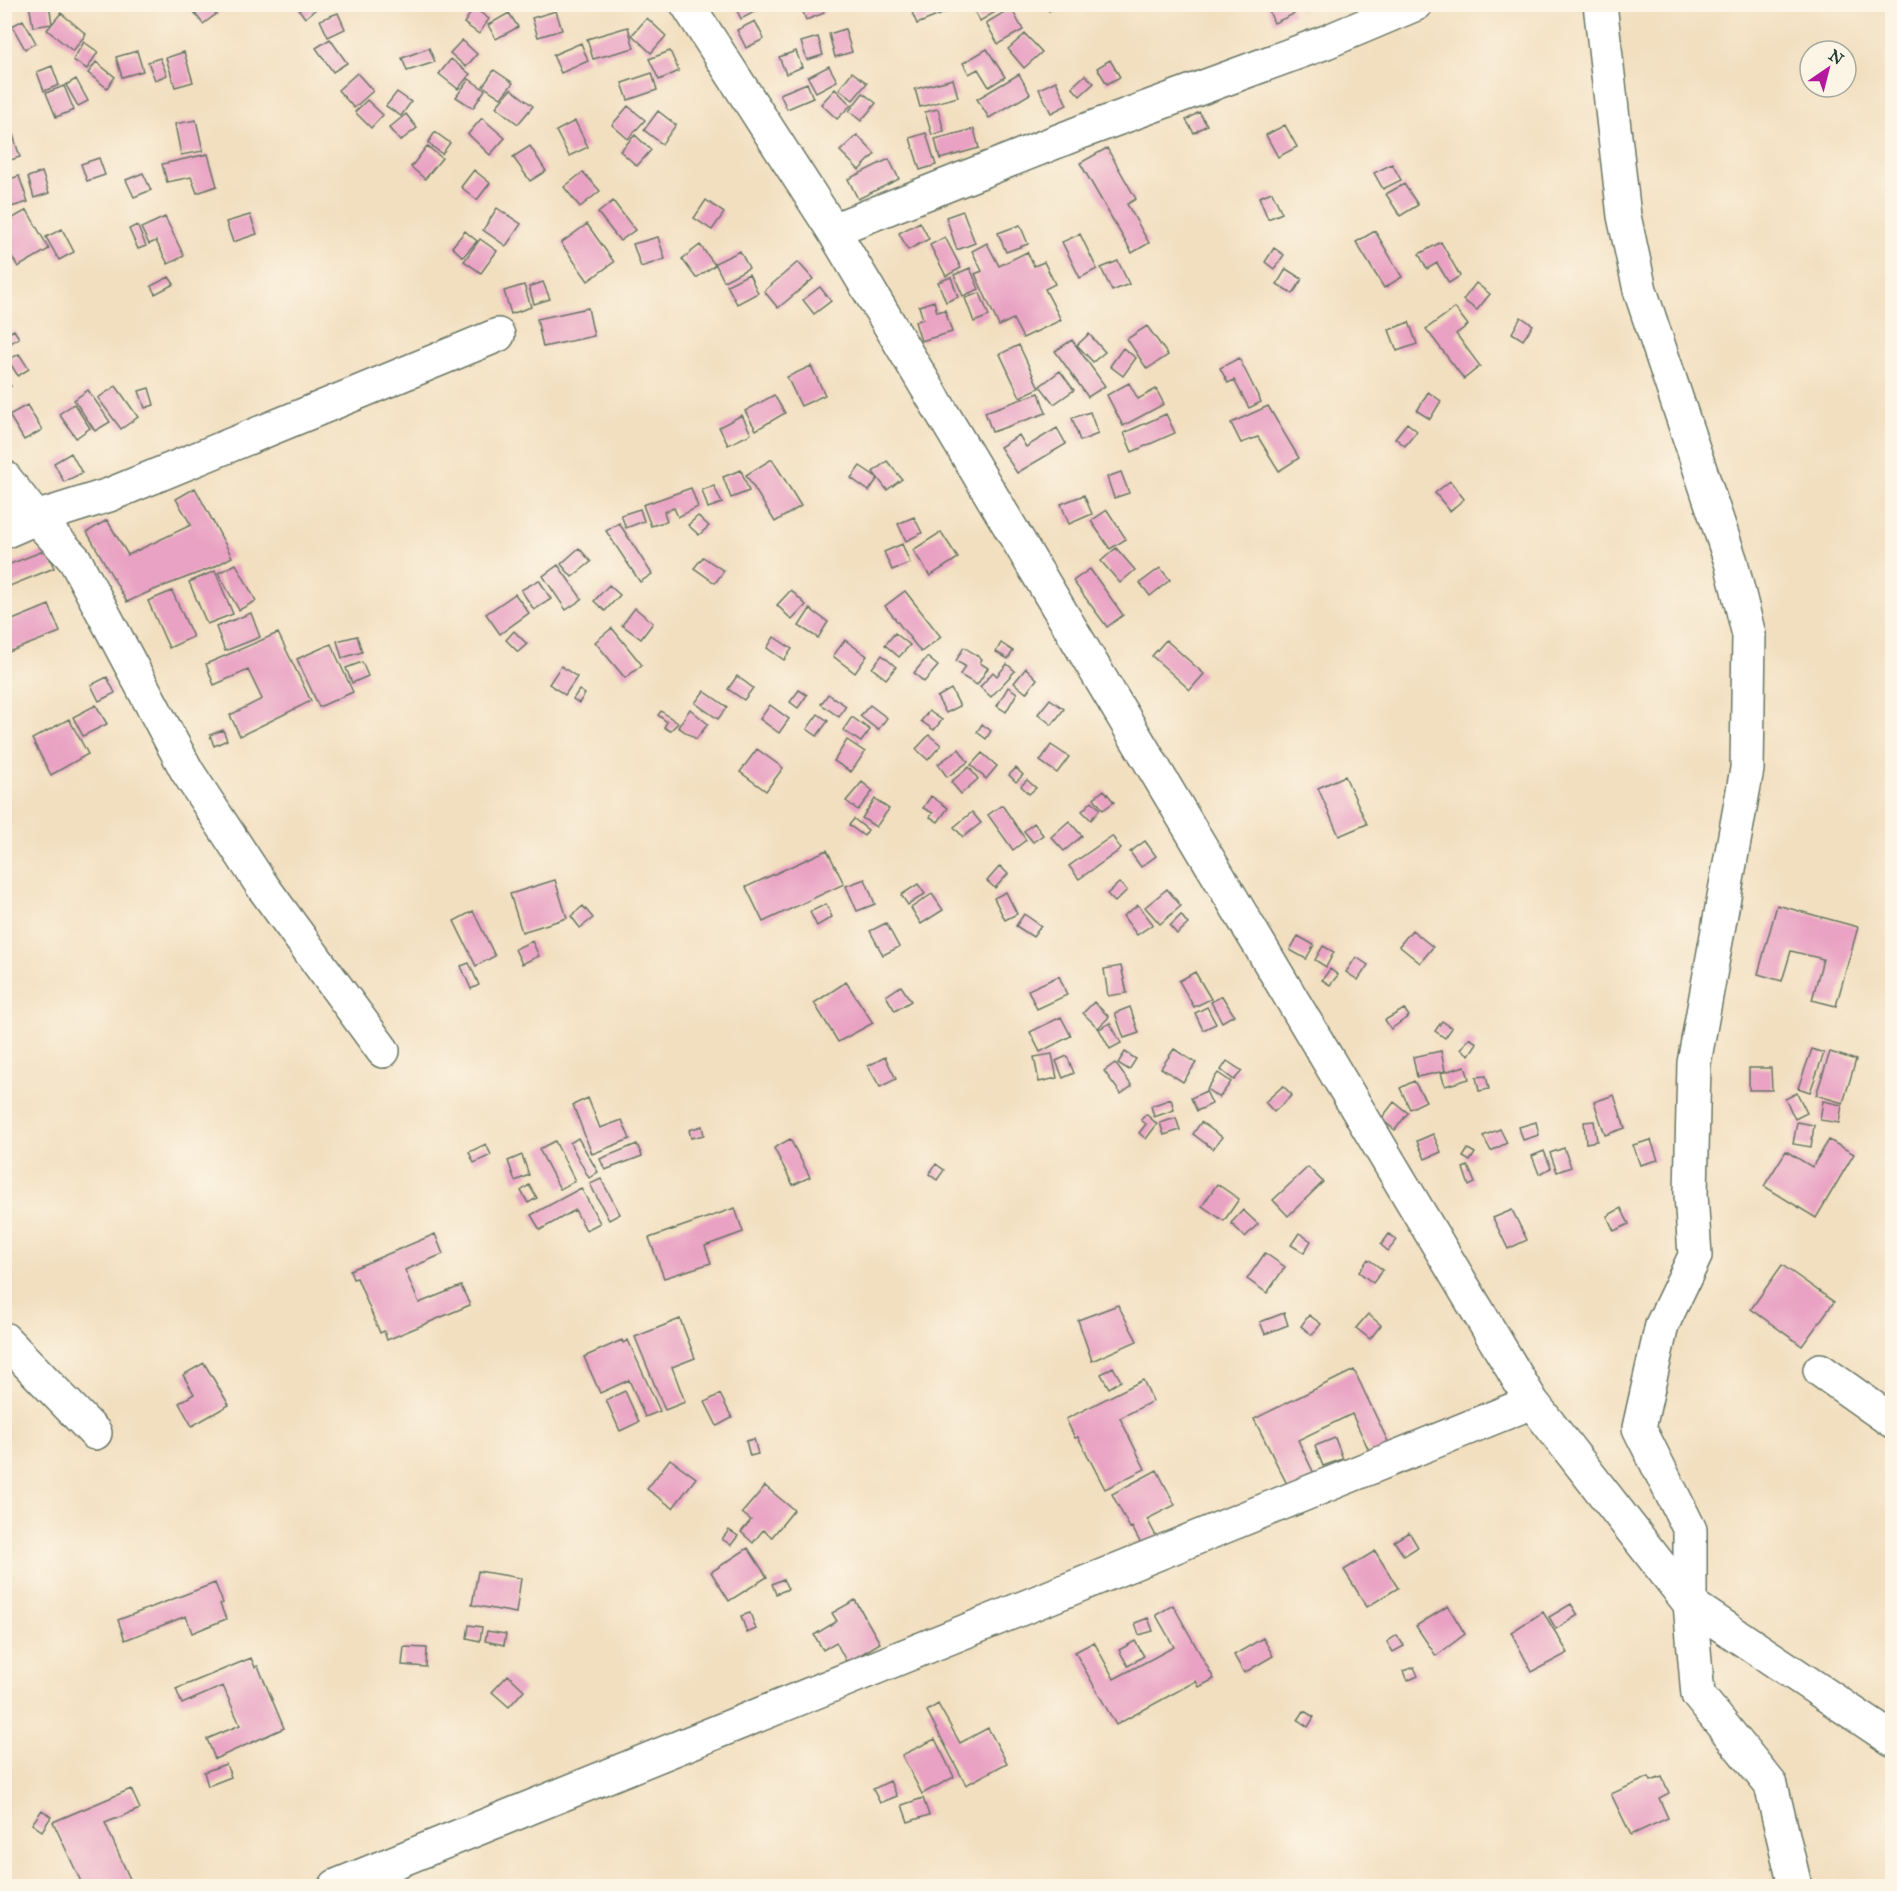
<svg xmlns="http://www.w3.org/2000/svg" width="1897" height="1891" viewBox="0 0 1897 1891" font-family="'IM FELL Great Primer',serif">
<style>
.building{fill:#e9a2c3}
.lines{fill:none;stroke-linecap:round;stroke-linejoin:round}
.minor-casing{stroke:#697665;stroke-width:36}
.minor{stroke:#fff;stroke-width:33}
</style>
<rect width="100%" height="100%" fill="#fcf5e5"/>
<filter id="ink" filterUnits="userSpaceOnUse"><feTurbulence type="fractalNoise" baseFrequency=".0167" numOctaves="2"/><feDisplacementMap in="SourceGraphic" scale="12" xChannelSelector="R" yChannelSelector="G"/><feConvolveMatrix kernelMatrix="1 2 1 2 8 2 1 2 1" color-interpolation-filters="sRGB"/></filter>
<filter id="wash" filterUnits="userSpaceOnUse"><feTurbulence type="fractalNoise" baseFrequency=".008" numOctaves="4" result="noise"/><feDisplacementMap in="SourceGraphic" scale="24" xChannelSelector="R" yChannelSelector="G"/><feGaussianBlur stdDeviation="1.35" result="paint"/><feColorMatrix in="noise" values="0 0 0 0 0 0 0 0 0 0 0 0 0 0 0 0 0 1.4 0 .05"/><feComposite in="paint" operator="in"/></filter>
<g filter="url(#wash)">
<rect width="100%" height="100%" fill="#f2dfc0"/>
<g id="blocks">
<path class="building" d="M29,4h20l3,20 -19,3z
M188,4h25l6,8 -16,12z
M295,4h27l-17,14z
M734,4h24l2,5 -19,10z
M800,4h21l3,9 -18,7z
M970,4h39l-29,17z
M1045,4h15l-11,7z
M1266,4h23l5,10 -20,9z
M1297,4h15l-11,7z
M909,5h41l2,5 -35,14z
M474,8l15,11 -10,15 -15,-11z
M1011,8l12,22 -25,14 -12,-21z
M556,11l6,19 -24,7 -6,-19z
M61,13l25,21 -13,17 -26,-21z
M338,13l7,16 -17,8 -8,-17z
M509,13l9,14 -22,12 -8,-14z
M647,18l19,18 -15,17 -19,-18z
M23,20l13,23 -11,6 -13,-23z
M755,21l9,18 -18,9 -9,-18z
M628,27l6,21 -41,11 -6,-20z
M845,29l7,23 -17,5 -6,-23z
M1025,34l17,18 -18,16 -16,-19z
M818,37l5,18 -16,5 -6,-18z
M330,39l17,24 -14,9 -17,-24z
M462,40l15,14 -11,13 -16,-14z
M84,42l14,10 -11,17 -14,-9z
M581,43l7,18 -27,12 -8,-18z
M429,48l6,14 -28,9 -5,-13z
M987,49l18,28 -16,10 -11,-18 -9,5 -6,-11z
M137,51l6,20 -21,6 -6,-20z
M670,51l9,20 -20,9 -10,-21z
M796,51l6,16 -16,7 -7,-17z
M184,52l9,30 -18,5 -9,-29z
M160,58l7,17 -12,5 -7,-18z
M451,59l19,15 -12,15 -19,-15z
M1110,60l10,17 -13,7 -10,-16z
M96,62l19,15 -8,11 -19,-15z
M52,66l7,19 -15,6 -7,-19z
M829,66l8,15 -21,11 -8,-15z
M494,70l19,13 -12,15 -18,-12z
M852,72l15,11 -14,17 -14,-11z
M357,73l16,18 -19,17 -16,-18z
M652,73l5,17 -29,10 -6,-17z
M1019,74l11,20 -41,24 -12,-19z
M1085,75l9,8 -14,13 -8,-9z
M76,79l12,22 -10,5 -12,-21z
M469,79l16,11 -12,18 -17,-11z
M953,79l5,18 -38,10 -5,-18z
M1056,81l11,24 -16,8 -12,-24z
M807,83l6,15 -26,11 -7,-15z
M64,86l10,24 -18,7 -10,-24z
M511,89l22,17 -15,18 -22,-17z
M835,89l16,16 -14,14 -16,-15z
M397,92l14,10 -10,14 -15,-10z
M863,93l13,10 -15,18 -12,-10z
M367,100l16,15 -12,13 -16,-16z
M628,106l17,14 -17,19 -16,-14z
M938,109l6,22 -12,4 -7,-23z
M658,111l18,14 -14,19 -18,-14z
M1199,112l8,13 -13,8 -8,-13z
M406,114l11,14 -17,13 -11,-13z
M482,118l23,20 -15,17 -22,-21z
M196,120l7,31 -22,4 -6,-31z
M575,121l13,26 -19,9 -13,-25z
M1285,125l12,22 -19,10 -12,-22z
M974,129l5,19 -39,11 -5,-20z
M435,132l15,11 -8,11 -14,-11z
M926,133l10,32 -16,5 -10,-32z
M13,135l7,22 -16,5v-24z
M635,135l16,15 -14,16 -17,-15z
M857,135l18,19 -16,16 -19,-19z
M427,146l15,12 -17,21 -14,-12z
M530,146l16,25 -16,10 -17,-24z
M1107,148l29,51 -9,5 22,39 -17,10 -52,-90z
M208,154l9,32 -20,7 -6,-16 -24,5 -5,-18z
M99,158l6,17 -18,6 -6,-17z
M889,159l10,20 -41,20 -10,-20z
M1392,164l9,16 -18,9 -9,-16z
M474,170l16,13 -13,17 -16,-13z
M42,172l7,21 -15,5 -6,-21z
M583,172l17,19 -20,16 -16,-20z
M143,173l8,17 -17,7 -8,-17z
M19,176l9,26 -17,5 -7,-20v-6z
M1404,184l14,21 -18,11 -14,-22z
M1272,192l10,21 -14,6 -9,-22z
M706,200l18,13 -12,17 -18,-12z
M613,201l22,29 -15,11 -22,-28z
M497,208l24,16 -15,22 -23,-16z
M27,210l22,39 -31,18 -14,-24v-20z
M963,211l12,32 -18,7 -11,-33z
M250,215l7,19 -24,8 -7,-20z
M165,217l19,39 -16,8 -12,-23 -7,3 -8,-16z
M920,222l9,17 -21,11 -9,-17z
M587,224l27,38 -26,19 -27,-38z
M137,225l9,21 -8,3 -9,-20z
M1020,225l8,19 -22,8 -8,-19z
M62,229l12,23 -15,8 -13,-23z
M465,231l12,10 -14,16 -11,-10z
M1375,231l27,46 -18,11 -28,-46z
M1080,234l17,35 -17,9 -18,-36z
M658,237l7,22 -24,8 -8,-23z
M945,237l16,31 -15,8 -16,-31z
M480,239l17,12 -16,22 -17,-12z
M1441,242l19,34 -11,7 -12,-20 -10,6 -8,-15z
M987,243l12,23 28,-14 7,14 10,-4 11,22 -10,5 16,31 -38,18 -10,-19 -14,7 -24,-52 7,-3 -10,-20z
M700,245l15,20 -19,13 -14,-19z
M1274,248l10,7 -10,14 -9,-7z
M740,251l9,17 -25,13 -9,-18z
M1118,261l11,23 -17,7 -11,-23z
M798,262l15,17 -35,29 -14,-17z
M970,268l9,21 -16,7 -9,-21z
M1286,269l16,10 -9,15 -16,-10z
M749,274l9,19 -21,11 -10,-19z
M169,277l5,7 -19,10 -4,-8z
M951,277l7,20 -12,5 -8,-20z
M543,282l7,17 -16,5 -5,-17z
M1476,283l14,11 -13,16 -14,-10z
M524,285l7,22 -20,7 -7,-23z
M820,287l11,14 -17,13 -11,-14z
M980,293l9,23 -15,6 -9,-24z
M934,301l3,11 8,-2 7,22 -31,9 -6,-19 8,-3 -4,-13z
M588,308l6,28 -51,11 -6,-28z
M1455,308l13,17 -12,9 24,32 -16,13 -38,-50z
M1521,317l12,8 -10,15 -11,-7z
M1409,322l8,22 -20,7 -8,-21z
M1147,326l21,29 -21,14 -20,-30z
M14,330l5,8 -15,9v-11z
M1089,334l16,18 -12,10 -16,-17z
M1072,340l33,46 -17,11 -33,-46z
M1019,345l20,43 -19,9 -20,-43z
M1123,348l13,10 -13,18 -13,-10z
M19,354l10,15 -11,7 -10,-16z
M1239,358l22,44 -12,6 -15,-28 -6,3 -8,-15z
M811,366l14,29 -24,11 -14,-29z
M1060,371l14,19 -20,14 -14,-18z
M4,378l7,8 -7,5z
M1129,383l9,16 18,-10 8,15 -41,22 -16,-31z
M116,386l22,31 -17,12 -23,-31z
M149,388l5,17 -9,3 -6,-17z
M88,390l22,32 -15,9 -21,-31z
M1428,392l13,9 -11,18 -13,-8z
M1039,393l7,20 -54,19 -7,-20z
M774,395l11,18 -29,17 -11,-19z
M74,404l16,24 -14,10 -17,-24z
M27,405l15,25 -18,10 -15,-25z
M1268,406l31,52 -20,13 -21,-34 -17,6 -10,-20z
M1090,412l8,22 -18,7 -8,-23z
M1166,414l9,19 -43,19 -8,-19z
M742,415l9,19 -23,11 -9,-18z
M1407,423l10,8 -12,15 -10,-8z
M1057,428l9,16 -49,29 -17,-26 19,-12 7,12z
M71,453l11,20 -18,9 -10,-19z
M772,459l29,47 -26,16 -29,-47z
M887,461l15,18 -15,11 -14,-18z
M860,466l18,12 -9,13 -18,-13z
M741,470l8,21 -18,7 -8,-21z
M1121,472l8,21 -15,5 -7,-21z
M1450,481l14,18 -14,12 -15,-18z
M714,486l8,17 -14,5 -6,-18z
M195,488l37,69 -18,10 -63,24 -24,11 -40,-70 20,-12 21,35 63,-30 -15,-26z
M691,488l7,19 -20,10 -4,-9 -10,4 3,9 -16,5 -8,-21z
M1084,495l8,19 -23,10 -8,-20z
M640,509l4,12 -18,7 -5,-13z
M1107,510l19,29 -16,10 -19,-28z
M698,516l11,10 -10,9 -11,-10z
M914,517l8,16 -16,8 -8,-17z
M619,523l33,51 -12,8 -34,-51z
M941,532l17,26 -28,18 -17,-26z
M902,544l8,19 -18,7 -8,-18z
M579,548l12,14 -19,15 -11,-13z
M1116,548l19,22 -15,13 -19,-22z
M46,550l8,18 -49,20v-22z
M703,557l21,14 -9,12 -21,-15z
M236,564l20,37 -17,9 -21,-37z
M558,565l24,34 -16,11 -23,-34z
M1160,568l10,12 -20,16 -10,-13z
M1090,569l33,46 -16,12 -34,-46z
M215,571l18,43 -26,10 -18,-42z
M539,580l12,19 -17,11 -13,-20z
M609,585l11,10 -15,16 -11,-10z
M791,590l15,15 -14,15 -15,-15z
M172,591l21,46 -24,11 -21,-47z
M905,591l36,46 -20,15 -36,-46z
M515,594l14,19 -29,21 -14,-20z
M49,605l11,27 -56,22v-45l6,12z
M635,608l18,15 -12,16 -19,-14z
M810,609l18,13 -10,16 -19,-12z
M251,613l9,24 -35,14 -9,-24z
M612,628l30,37 -17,13 -30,-36z
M514,631l13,13 -9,8 -12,-12z
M278,633l33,68 -71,35 -10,-21 32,-16 -14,-29 -34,15 -8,-21z
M895,633l15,12 -11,12 -14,-12z
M357,636l5,16 -20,6 -5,-17z
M774,637l18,12 -8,11 -17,-12z
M845,640l22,16 -12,17 -22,-17z
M1166,640l38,34 -14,16 -38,-34z
M1001,643l12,8 -5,8 -12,-7z
M331,644l22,48 -34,15 -22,-48z
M964,647l18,12 -2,4 8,5 -11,17 -17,-10 5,-9 -9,-5z
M882,655l14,12 -10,12 -14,-11z
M927,657l11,9 -14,16 -10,-9z
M362,662l6,14 -16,7 -6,-15z
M1007,664l8,7 -24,26 -11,-10 13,-15 4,4z
M561,666l16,11 -12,18 -16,-11z
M1026,668l11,11 -11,14 -12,-10z
M737,676l16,12 -9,12 -16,-11z
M107,677l8,16 -16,8 -8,-16z
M1008,687l9,6 -11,19 -9,-6z
M951,689l9,17 -14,7 -9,-16z
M579,690l6,4 -6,9 -6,-4z
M799,690l8,5 -9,13 -8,-6z
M704,691l23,16 -9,12 -23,-16z
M828,694l18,12 -7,11 -18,-13z
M1050,699l14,10 -12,16 -14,-11z
M96,705l11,19 -24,12 -10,-19z
M770,705l19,14 -10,14 -19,-14z
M870,705l17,13 -9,12 -18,-14z
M690,709l18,15 -12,15 -18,-12z
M661,711l17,12 -8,8 -6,-4 3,-5 -9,-7z
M929,711l13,9 -8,10 -13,-9z
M818,714l10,7 -11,15 -10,-7z
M852,717l18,13 -9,12 -18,-12z
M69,719l19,35 -37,21 -19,-36z
M982,724l9,7 -5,8 -9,-7z
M223,730l4,10 -13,6 -4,-11z
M929,735l12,10 -13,15 -12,-11z
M847,740l18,12 -14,20 -17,-11z
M1051,745l18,12 -12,16 -17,-12z
M757,749l26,19 -17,23 -26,-19z
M959,749l9,13 -21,15 -9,-13z
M982,753l15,13 -11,13 -15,-14z
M969,767l9,12 -17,15 -10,-12z
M1016,768l7,7 -7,7 -7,-7z
M1345,776l22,48 -28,12 -21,-48z
M1027,780l9,8 -7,6 -8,-8z
M862,782l11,9 -15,19 -12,-9z
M1104,790l10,12 -11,8 -9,-12z
M931,796l17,12 -10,14 -8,-5 3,-4 -10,-5z
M875,799l14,10 -13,18 -14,-9z
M1092,801l8,8 -9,11 -9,-9z
M1002,805l24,35 -13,10 -25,-35z
M972,812l9,11 -18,14 -9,-10z
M854,819l14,11 -4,6 -15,-11z
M1069,821l13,15 -18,15 -13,-14z
M1034,823l9,12 -10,7 -9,-11z
M1112,836l9,13 -42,30 -10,-13z
M1145,841l11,15 -15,11 -11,-15z
M827,850l17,34 -81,38 -17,-35z
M1000,866l8,8 -13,14 -8,-7z
M865,879l10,25 -18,7 -11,-25z
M555,880l12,38 -45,14 -12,-38z
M1119,883l8,7 -12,12 -8,-8z
M918,884l7,10 -17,11 -7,-10z
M1167,889l14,17 -21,18 -15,-17z
M1006,892l11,22 -12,6 -11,-22z
M932,894l11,16 -22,14 -10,-16z
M826,904l6,13 -15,9 -7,-14z
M1138,905l15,19 -16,11 -14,-19z
M1777,905l81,22 -22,79 -24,-6 11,-41 -32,-8 -9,30 -24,-7z
M583,906l10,12 -13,10 -9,-12z
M473,911l22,45 -19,10 -22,-45z
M1024,914l17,12 -8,11 -17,-11z
M1181,915l7,9 -11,10 -7,-8z
M886,923l13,24 -16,8 -13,-24z
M1412,930l21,17 -13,16 -21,-17z
M1298,936l16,9 -8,14 -16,-9z
M532,941l7,15 -17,8 -7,-15z
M1323,946l11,6 -8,15 -11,-7z
M1356,957l12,8 -10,15 -12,-8z
M469,963l10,22 -8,4 -10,-23z
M1121,966l6,27 -19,3 -4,-27z
M1330,969l8,6 -8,10 -8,-5z
M1195,972l16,27 -17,8 -15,-26z
M1059,976l8,19 -30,14 -9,-19z
M846,982l27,41 -35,19 -24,-39z
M901,986l10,15 -16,10 -9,-15z
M1222,996l12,19 -12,7 -11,-20z
M1094,1002l15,15 -11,11 -15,-15z
M1130,1007l9,26 -15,5 -9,-25z
M1207,1007l9,17 -13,6 -8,-17z
M1404,1009l5,7 -18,13 -6,-9z
M1061,1017l10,19 -31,16 -10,-20z
M1442,1021l10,7 -7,10 -10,-7z
M1110,1023l11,20 -11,6 -11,-20z
M1469,1038l8,5 -8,12 -8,-6z
M1174,1049l22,14 -13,19 -22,-14z
M1812,1049l12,4 -14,39 -12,-4z
M1441,1051l4,20 -28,6 -4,-20z
M1125,1052l11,7 -7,11 -11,-7z
M1830,1052l26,8 -13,43 -27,-8z
M1052,1054l5,24 -18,4 -5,-25z
M1067,1056l7,17 -11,5 -7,-17z
M885,1057l11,22 -16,8 -12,-21z
M1227,1061l15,10 -8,9 -13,-10z
M1115,1063l17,23 -11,8 -17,-23z
M1465,1066l4,13 -24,7 -4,-13z
M1749,1068h22l1,22h-23z
M1218,1073l13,9 -12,16 -12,-9z
M1486,1076l3,13 -10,2 -3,-14z
M1414,1081l12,20 -16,8 -10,-21z
M1283,1086l9,9 -18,17 -9,-10z
M1206,1091l6,13 -15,7 -6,-13z
M1797,1093l10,20 -12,6 -10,-20z
M1614,1095l11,33 -20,7 -11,-33z
M588,1098l12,30 22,-8 8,19 -38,15 -19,-49z
M1171,1099l3,11 -20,7 -3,-11z
M1823,1101l19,4 -3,18 -19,-3z
M1394,1102l14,11 -13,17 -14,-11z
M1146,1114l11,10 -11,15 -7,-6 7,-9 -5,-4z
M1176,1118l4,12 -16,5 -4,-12z
M1594,1121l3,20 -11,2 -2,-21z
M1201,1122l21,15 -9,12 -20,-15z
M1536,1122l3,13 -16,5 -4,-13z
M1797,1122l17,3 -3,22 -18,-3z
M702,1126l2,9 -13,3 -2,-8z
M1500,1129l7,14 -16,8 -8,-15z
M1433,1134l8,18 -16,7 -8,-18z
M578,1138l20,34 -9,6 -19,-35z
M790,1139l20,38 -17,8 -19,-37z
M1651,1140l7,20 -18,5 -7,-20z
M1829,1140l25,14 -38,64 -52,-32 22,-35 26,16z
M555,1141l20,40 -15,8 -21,-40z
M486,1144l5,11 -17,8 -5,-11z
M637,1144l5,12 -37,14 -5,-11z
M1564,1148l7,19 -14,5 -7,-19z
M1468,1149l7,4 -5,8 -7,-4z
M1544,1151l7,17 -12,6 -7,-18z
M522,1155l7,20 -14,6 -7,-20z
M936,1164l8,6 -7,10 -8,-6z
M1468,1166l7,17 -6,3 -6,-18z
M1308,1167l15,15 -35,34 -15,-16z
M601,1179l19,35 -11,6 -19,-36z
M1217,1184l22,15 -15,22 -22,-15z
M529,1185l8,13 -9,5 -7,-12z
M581,1188l19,35 -14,7 -11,-20 -35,20 -9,-15z
M735,1208l8,24 -38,14 6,17 -47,15 -15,-40z
M1621,1208l8,16 -15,7 -7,-15z
M1243,1210l15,14 -13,13 -14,-14z
M1512,1210l15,30 -19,9 -15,-31z
M1299,1233l12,8 -7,12 -13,-8z
M435,1234l8,20 -38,16 14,33 42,-17 9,19 -83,35 -3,-9 -4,2 -23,-55 -4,1 -3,-9z
M1389,1234l8,6 -9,11 -7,-6z
M1265,1253l20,14 -18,26 -20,-14z
M1368,1259l15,11 -10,13 -14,-11z
M1782,1265l52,37 -32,44 -51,-37z
M1118,1305l19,36 -45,20 -14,-41z
M1284,1313l4,12 -23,9 -5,-12z
M1368,1314l13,11 -11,14 -14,-11z
M1309,1315l12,9 -9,11 -11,-9z
M680,1319l15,39 -23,9 13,35 -20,8 -30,-73z
M622,1340l1,3 5,-3 32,71 -15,6 -16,-37 -29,13 -16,-36z
M204,1363l25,42 -37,21 -13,-23 15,-9 -11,-19z
M1113,1367l8,14 -12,7 -8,-14z
M1354,1370l37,78 -19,9 -20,-43 -54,26 19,40 -26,12 -37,-73z
M1143,1380l10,21 -33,17 25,51 -40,20 -27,-52 -3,1 -9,-19z
M625,1391l14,31 -19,9 -14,-31z
M720,1394l12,24 -15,8 -12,-24z
M1335,1438l8,21 -20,7 -8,-20z
M754,1439l4,15 -8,2 -4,-15z
M670,1459l26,19 -23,30 -26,-19z
M1157,1470l18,35 -28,14 16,30 -15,8 -16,-30 -2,1 -18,-34z
M765,1486l29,24 -22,27 -9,-7 -10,13 -12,-11 10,-12 -9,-7z
M729,1530l9,6 -7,9 -9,-6z
M1409,1532l9,15 -14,9 -10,-15z
M748,1548l19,29 -38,24 -18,-29z
M1375,1551l23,37 -31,19 -23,-37z
M478,1571l43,7 -5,35 -44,-8z
M783,1579l5,10 -12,5 -4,-10z
M215,1583l8,20 -3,1 6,15 -34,14 -6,-17 -61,24 -7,-20z
M855,1600l25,43 -33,20 -11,-21 -13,8 -9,-15 23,-14 -5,-8z
M1571,1604l7,11 -22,14 -7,-12z
M1173,1605l41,74 -15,8 -3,-6 -80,44 -41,-73 19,-10 20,37 60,-32 -18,-32z
M1448,1606l17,28 -29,22 -20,-30z
M1543,1612l25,41 -36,19 -21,-40z
M750,1613l6,16 -9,4 -6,-17z
M1148,1618l5,13 -14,4 -4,-12z
M469,1625l13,2 -2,14 -13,-3z
M487,1631l19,3 -2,11 -19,-4z
M1397,1635l7,11 -11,6 -6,-10z
M1263,1638l10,18 -29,17 -10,-18z
M1135,1641l9,15 -16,10 -9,-16z
M404,1647l23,1 -1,19 -24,-2z
M251,1658l4,9 3,-1 26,62 -69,31 -8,-20 33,-14 -17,-39 -41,18 -6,-15z
M1414,1667l4,9 -11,5 -4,-10z
M508,1675l16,15 -15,17 -17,-15z
M938,1704l22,39 28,-15 19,35 -41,22 -39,-74z
M1304,1711l10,6 -6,10 -10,-7z
M935,1739l19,38 -32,17 -20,-39z
M226,1764l5,13 -23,9 -4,-14z
M1649,1777l2,4 11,-4 7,16 -10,5 9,20 -37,17 -20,-41z
M890,1781l7,15 -17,7 -7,-14z
M131,1789l9,20 -35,14 28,63h-50l-30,-64z
M923,1798l6,17 -21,7 -6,-17z
M42,1810l9,7 -9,14 -10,-7z"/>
</g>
</g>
<g filter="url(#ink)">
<use href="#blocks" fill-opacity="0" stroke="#697665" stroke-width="1.5"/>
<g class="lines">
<g class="minor-casing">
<path id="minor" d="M1600,4l24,212 16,74 91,272 18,73 -2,134 -53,294 -3,131 4,62 -33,69 -23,103 51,102v74l202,135
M833,230l248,-98 245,-90 90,-38
M4,477l32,41 73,-23 389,-160
M4,532l32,-14 39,42 112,211 76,116 120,164
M4,1339l91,94
M1820,1370l72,51
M1532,1402l158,202 8,91 73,90 24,101
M336,1886l1196,-484 -699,-1172 -146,-226"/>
</g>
<use href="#minor" class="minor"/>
</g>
</g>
<rect width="1897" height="1891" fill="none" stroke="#fcf5e5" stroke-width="24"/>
<g transform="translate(1828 69) rotate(35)"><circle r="28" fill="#fcf5e5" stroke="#a4ab9e" stroke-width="1.5"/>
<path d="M0-4.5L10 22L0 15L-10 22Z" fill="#b5179e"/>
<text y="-9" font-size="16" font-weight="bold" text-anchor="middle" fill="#1f3d34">N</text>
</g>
</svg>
